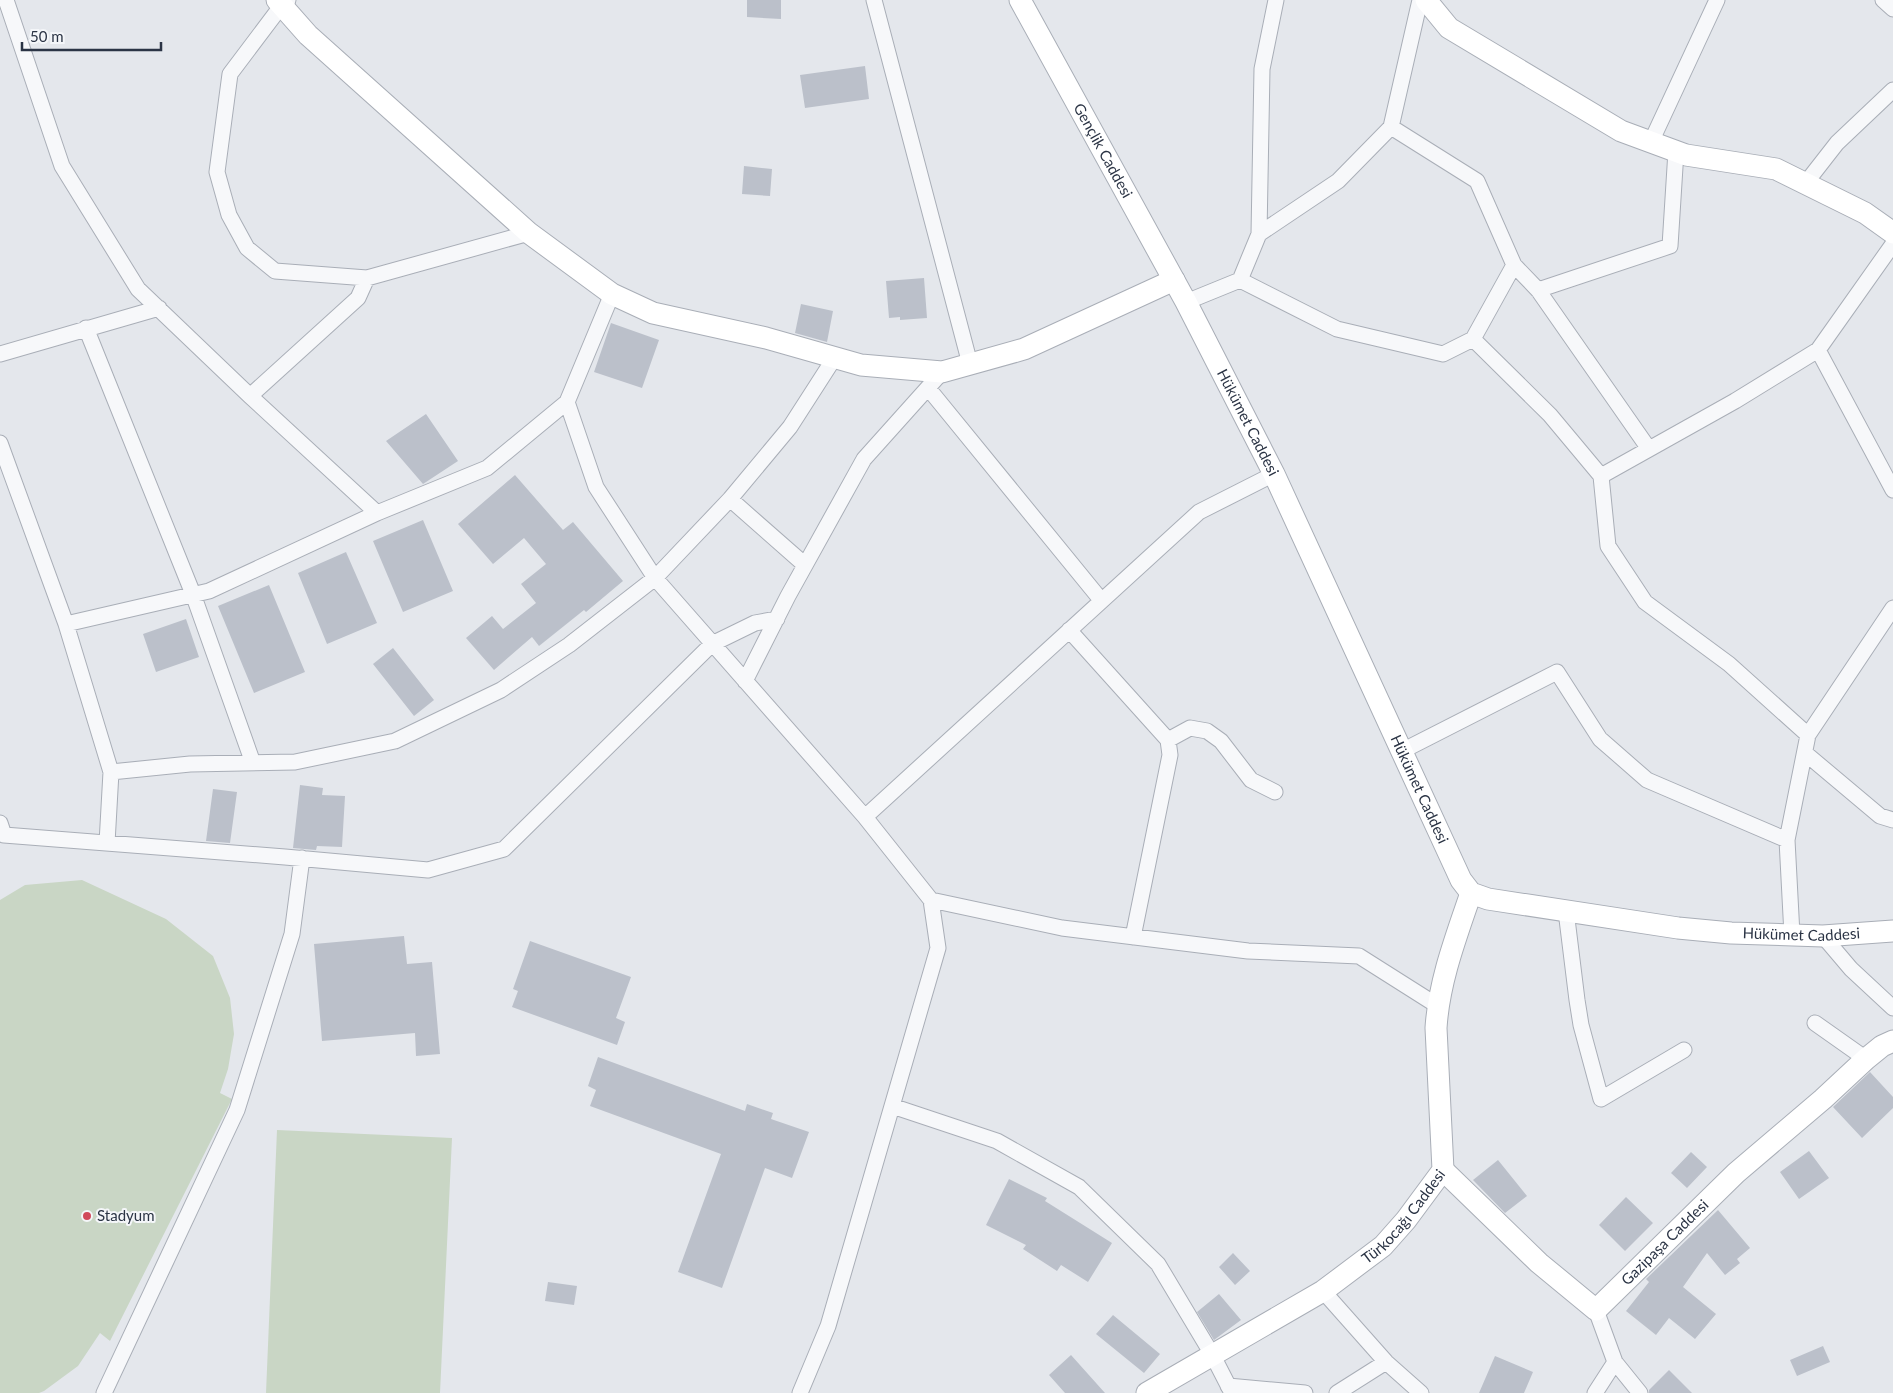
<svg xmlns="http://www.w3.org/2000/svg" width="1893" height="1393" viewBox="0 0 1893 1393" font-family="Lato,sans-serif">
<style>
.green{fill:#c9d6c5}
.building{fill:#bbc0ca}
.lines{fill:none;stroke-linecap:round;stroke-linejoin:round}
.street-casing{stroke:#a9aeb7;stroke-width:17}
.secondary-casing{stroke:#a9aeb7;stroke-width:23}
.street{stroke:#f7f8fa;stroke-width:15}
.secondary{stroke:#fff;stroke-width:21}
.poi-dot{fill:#d1495b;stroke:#f4f6f9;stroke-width:2}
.labels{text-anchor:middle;stroke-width:4;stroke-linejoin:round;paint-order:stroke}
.street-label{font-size:15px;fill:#2b3445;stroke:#f4f6f9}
.poi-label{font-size:15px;fill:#2b3445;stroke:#f4f6f9;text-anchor:start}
</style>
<rect width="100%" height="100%" fill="#e4e7ec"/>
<path class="green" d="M82,880l84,39 47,37 17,42 4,36 -6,35 -8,24 12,6 -122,242 -10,-8 -22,33 -34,25 -5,2h-39v-493l25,-15z
M277,1130l175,8 -12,255h-174z"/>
<path class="building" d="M747,0h34v19l-34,-2z
M865,66l4,33 -64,9 -5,-33z
M744,166l28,3 -2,27 -28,-2z
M924,278l3,40 -27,2v-3l-11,1 -3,-37z
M801,304l32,7 -6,31 -32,-9z
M611,323l48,17 -17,48 -48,-16z
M426,414l32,47 -35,23 -37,-43z
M515,475l48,55 10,-8 50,59 -37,31 -2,-2 -45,36 -7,-9 -38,33 -28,-32 26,-22 11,13 33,-26 -15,-19 25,-20 -22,-26 -31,26 -35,-40z
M423,520l30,71 -50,21 -30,-71z
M346,552l31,71 -50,21 -29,-71z
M269,585l36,87 -51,21 -36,-87z
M186,619l13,38 -43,15 -13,-38z
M393,648l41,52 -20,16 -41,-52z
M300,785l23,3 -1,7 23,1 -3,51 -25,-1 -1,4 -23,-2z
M213,789l24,3 -7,51 -24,-2z
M404,936l3,28 25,-2 8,92 -24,2 -1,-23 -93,8 -8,-97z
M530,941l101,36 -15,41 9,4 -8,23 -105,-38 6,-16 -5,-2z
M598,1057l147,54 2,-7 26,9 -2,6 38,13 -17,46 -27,-10 -43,120 -44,-16 43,-118 -131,-48 6,-16 -8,-4z
M1870,1072l23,25v11l-31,30 -29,-31z
M1809,1151l20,27 -30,21 -19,-27z
M1691,1152l16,15 -20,21 -16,-15z
M1498,1160l29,36 -22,17 -32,-33z
M1009,1179l38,19 -2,3 67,42 -24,39 -27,-17 -4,6 -34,-22 3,-4 -40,-20z
M1626,1197l27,26 -28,28 -26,-26z
M1718,1210l32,38 -13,11 3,4 -15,12 -18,-22 -24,34 33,27 -21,25 -26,-21 -13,17 -30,-24 23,-29 -3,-3z
M1233,1253l17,18 -15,14 -16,-18z
M548,1282l29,4 -3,19 -29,-4z
M1219,1294l22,26 -27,20 -17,-28z
M1113,1315l47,39 -16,19 -48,-39z
M1823,1346l7,16 -33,14 -7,-16z
M1071,1355l34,38h-40l-16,-18z
M1495,1356l38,16 -9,21h-45z
M1669,1370l23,23h-43v-3z"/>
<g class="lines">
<g class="street-casing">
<path id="street" d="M6,0l56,166 76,123 112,107 127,117
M288,0l-6,5 -52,69 -13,98 12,43 18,33 28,23 92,7 162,-45
M874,0l96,364
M1883,0l10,9
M1391,127l86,54 37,84 24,25 111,159
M1651,142l66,-142
M1805,184l32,-41 56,-53
M1259,234l3,-165 14,-69
M1240,280l97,49 106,25 30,-15 41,-74
M1538,290l132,-44 6,-95
M612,294l-45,108 29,85 59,91 210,239 66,83 7,48 -110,378 -28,67
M1186,302l54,-22 19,-46 79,-53 53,-54 29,-127
M86,328l107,266 60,169
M1473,339l77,76 51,61 7,70 37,56 84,62 79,71
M1818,350l75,140
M0,354l159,-46
M928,388l173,212
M250,396l108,-98 9,-20
M0,443l66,181 45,148
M1601,476l134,-75 83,-51 75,-106
M730,499l75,66
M66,624l143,-33 168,-78 110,-45 80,-66
M1069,630l99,110 2,15 -37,182
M745,681l43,-85 76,-137 78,-87
M1168,740l22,-12 17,3 14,10 30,39 24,12
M1402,751l155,-79 43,67 47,41 140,60
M1805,753l75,63 13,4
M865,817l334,-305 75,-38
M0,823l4,12 281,22 143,13 76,-21 208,-205 43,-21 22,-4
M107,843l4,-71 79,-8 105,-2 100,-21 106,-51 68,-45 86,-67 75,-79 60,-72 45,-70
M931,900l131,28 186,23 111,5 79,50
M1566,911l11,89 4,25 20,74 83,-49
M1792,935l-5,-95 21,-105 85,-127
M1823,936l28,33 42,39
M1815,1023l51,36
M892,1106l105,35 82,46 79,77 55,92 19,37
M1323,1291l63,71 35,31
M1596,1310l19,52 25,31
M1228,1386l77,7
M104,1393l133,-283 55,-176 10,-76
M1337,1393l49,-31
M1595,1393l20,-31"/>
</g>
<g class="secondary-casing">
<g id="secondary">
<path d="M277,0l31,35 221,198 83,61 41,19 113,25 95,27 81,7 82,-23 150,-69"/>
<path id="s1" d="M1020,0l166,302 88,172 187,406 10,13 17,6 190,29 53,5 92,3 70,-5"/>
<path d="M1426,0l23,28 172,103 65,24 90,14 89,44 28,20"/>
<path id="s2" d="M1443,1170l96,93 57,47 140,-137 87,-74 43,-40 16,-13 11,-5"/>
<path id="s3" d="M1147,1393l176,-102 60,-45 23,-26 37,-50 -7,-142c3,-47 20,-91 35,-135"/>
</g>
</g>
<use href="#street" class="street"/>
<use href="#secondary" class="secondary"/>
</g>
<circle class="poi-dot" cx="87" cy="1216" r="5"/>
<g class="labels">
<g class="street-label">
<text dy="5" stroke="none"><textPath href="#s1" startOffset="172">Gençlik Caddesi</textPath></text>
<text dy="5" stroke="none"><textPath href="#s1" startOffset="480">Hükümet Caddesi</textPath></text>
<text dy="5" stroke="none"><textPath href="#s1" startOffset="885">Hükümet Caddesi</textPath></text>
<text dy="5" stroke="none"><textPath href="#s1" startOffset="1335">Hükümet Caddesi</textPath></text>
<text dy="5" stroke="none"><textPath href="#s3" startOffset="314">Türkocağı Caddesi</textPath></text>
<text dy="5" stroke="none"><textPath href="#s2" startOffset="304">Gazipaşa Caddesi</textPath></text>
</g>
<g class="poi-label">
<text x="97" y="1221">Stadyum</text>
</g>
</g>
<path d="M22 42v8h139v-8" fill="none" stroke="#2b3445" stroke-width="2.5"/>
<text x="30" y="42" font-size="15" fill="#2b3445" stroke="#f4f6f9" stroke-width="4" paint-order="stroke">50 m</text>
</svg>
